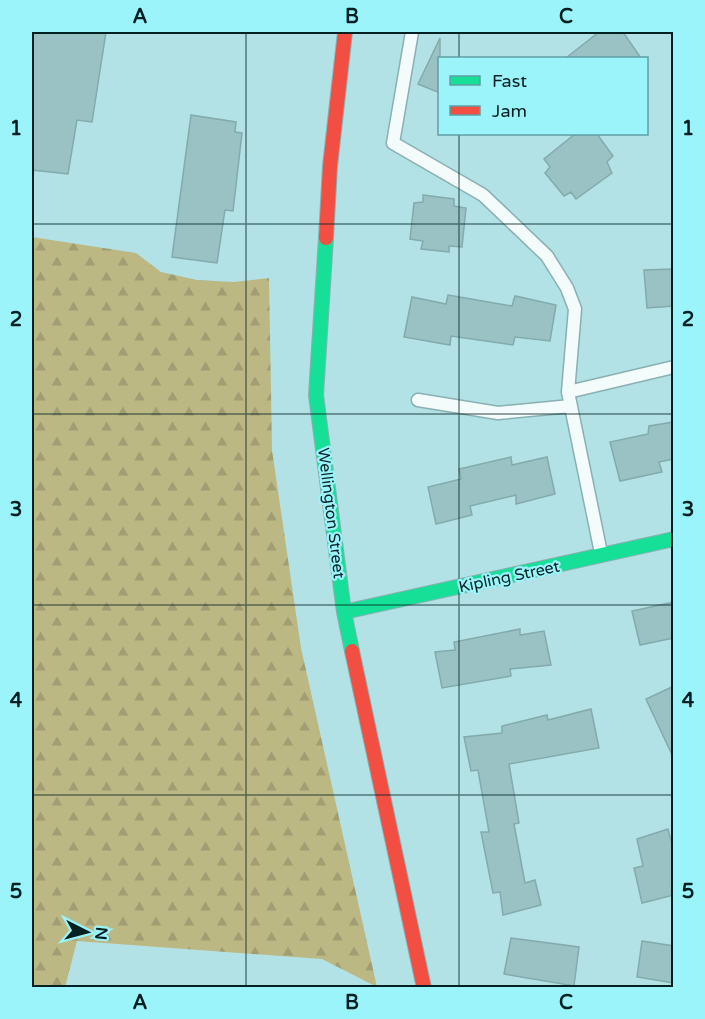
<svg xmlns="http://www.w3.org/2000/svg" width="705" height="1019" viewBox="0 0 705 1019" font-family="'Varela Round',sans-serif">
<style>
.forest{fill:url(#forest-firs)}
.building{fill:#9ac1c4;stroke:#83aaac;stroke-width:1.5}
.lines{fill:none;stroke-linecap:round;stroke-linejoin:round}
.lane-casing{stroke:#89b0b2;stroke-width:15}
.fast-casing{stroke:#89b0b2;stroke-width:16}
.jam-casing{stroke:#89b0b2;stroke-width:16}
.lane{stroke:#f3fbfb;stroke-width:12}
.fast{stroke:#16e098;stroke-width:14}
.jam{stroke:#f24e42;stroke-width:14}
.grid{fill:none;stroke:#032022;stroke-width:1.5;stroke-opacity:0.55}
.labels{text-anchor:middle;stroke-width:4.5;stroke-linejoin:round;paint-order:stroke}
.street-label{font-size:16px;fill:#032022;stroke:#9cf4fb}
.neatline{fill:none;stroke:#032022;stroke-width:2}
.grid-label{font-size:20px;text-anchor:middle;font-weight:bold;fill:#032022}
</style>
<defs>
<pattern id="forest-firs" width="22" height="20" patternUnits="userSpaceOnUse" patternTransform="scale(1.5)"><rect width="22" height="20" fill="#bcb884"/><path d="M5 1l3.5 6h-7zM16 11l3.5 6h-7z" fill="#a09e72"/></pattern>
</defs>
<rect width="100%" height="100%" fill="#b2e2e5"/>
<path class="forest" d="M32,237l104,16 25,19 36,8 37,2 35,-4 3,172 29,198 76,339 -55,-28 -245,-18 -12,46h-33z"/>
<path class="building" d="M32,32h74l-14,90 -15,-2 -9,54 -36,-4z
M599,32h24l18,26h-75z
M440,38v55l-22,-9z
M191,115l45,7 -1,10 7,1 -9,78 -8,-1 -8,53 -45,-6z
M575,134h22l16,22 -6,6 5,11 -36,26 -5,-7 -7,4 -19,-23 5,-6 -6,-8z
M423,195l31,4v7l12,2 -4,39 -13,-1v6l-28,-3 2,-8 -13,-2 4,-36 9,-1z
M674,269v37l-27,2 -3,-38z
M448,295l64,11 3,-10 41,9 -6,36 -35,-4 -2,8 -62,-9 -1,9 -46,-8 8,-40 34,7z
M674,422v37l-15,3 3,10 -42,9 -10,-39 38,-8 1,-8z
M511,457l1,8 35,-8 8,37 -39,10v-9l-46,11 2,9 -36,9 -8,-37 33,-8 -2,-10z
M674,602v36l-34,7 -8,-34z
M520,629v6l24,-4 7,34 -41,4 1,7 -69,12 -7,-36 20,-2 -1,-8z
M674,686v73l-28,-60z
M591,709l8,39 -90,16 10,59 -5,1 11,59 10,-3 6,25 -38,10 -3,-23 -7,1 -12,-61h8l-11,-62 -7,1 -7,-34 38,-4v-7l45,-11 1,5z
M668,829l6,23v43l-32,8 -8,-35 9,-2 -6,-27z
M511,938l68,9 -5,39 -70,-12z
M642,941l32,5v37l-37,-6z"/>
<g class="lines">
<g class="lane-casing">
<path id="lane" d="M412,32l-19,111 90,52 64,61 20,32 8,21 -7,83 33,161
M568,392l106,-25
M418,400l80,13 73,-7"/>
</g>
<g class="fast-casing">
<path id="fast" d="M326,238l-10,157 28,217 8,39
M344,612l330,-73"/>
</g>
<g class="jam-casing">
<path id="jam" d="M326,238l4,-72 15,-134
M352,651l72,337"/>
</g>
<use href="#lane" class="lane"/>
<use href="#fast" class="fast"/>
<use href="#jam" class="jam"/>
</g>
<path class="grid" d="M246,32v956M459,32v26M459,134v854M32,224h642M32,414h642M32,605h642M32,795h642"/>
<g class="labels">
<g class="street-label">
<text transform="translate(332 513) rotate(83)" y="6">Wellington Street</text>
<text transform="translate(509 576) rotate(-12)" y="6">Kipling Street</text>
</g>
</g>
<rect width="705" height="1019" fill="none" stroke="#9cf4fb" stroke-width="66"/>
<rect x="438" y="57" width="210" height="78" fill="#9cf4fb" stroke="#5f9fa4" stroke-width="1.5"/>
<rect x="450" y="76" width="30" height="9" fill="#16e098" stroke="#5f9fa4" stroke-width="1.5"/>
<text x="492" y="87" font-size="18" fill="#032022">Fast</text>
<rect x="450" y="106" width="30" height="9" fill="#f24e42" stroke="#5f9fa4" stroke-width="1.5"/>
<text x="492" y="117" font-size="18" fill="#032022">Jam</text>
<g transform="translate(87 932) rotate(96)" stroke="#9cf4fb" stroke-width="4.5" paint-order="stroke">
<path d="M0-4.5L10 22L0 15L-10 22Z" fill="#032022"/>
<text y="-9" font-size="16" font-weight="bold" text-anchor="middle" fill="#032022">N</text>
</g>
<rect x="33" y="33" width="639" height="953" class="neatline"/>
<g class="grid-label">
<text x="140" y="23">A</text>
<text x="352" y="23">B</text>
<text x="566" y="23">C</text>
<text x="16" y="135">1</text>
<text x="688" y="135">1</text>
<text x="16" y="326">2</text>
<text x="688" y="326">2</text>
<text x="16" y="516">3</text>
<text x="688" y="516">3</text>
<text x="16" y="707">4</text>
<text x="688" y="707">4</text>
<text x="16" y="898">5</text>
<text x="688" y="898">5</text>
<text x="140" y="1009">A</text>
<text x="352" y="1009">B</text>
<text x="566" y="1009">C</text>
</g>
</svg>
